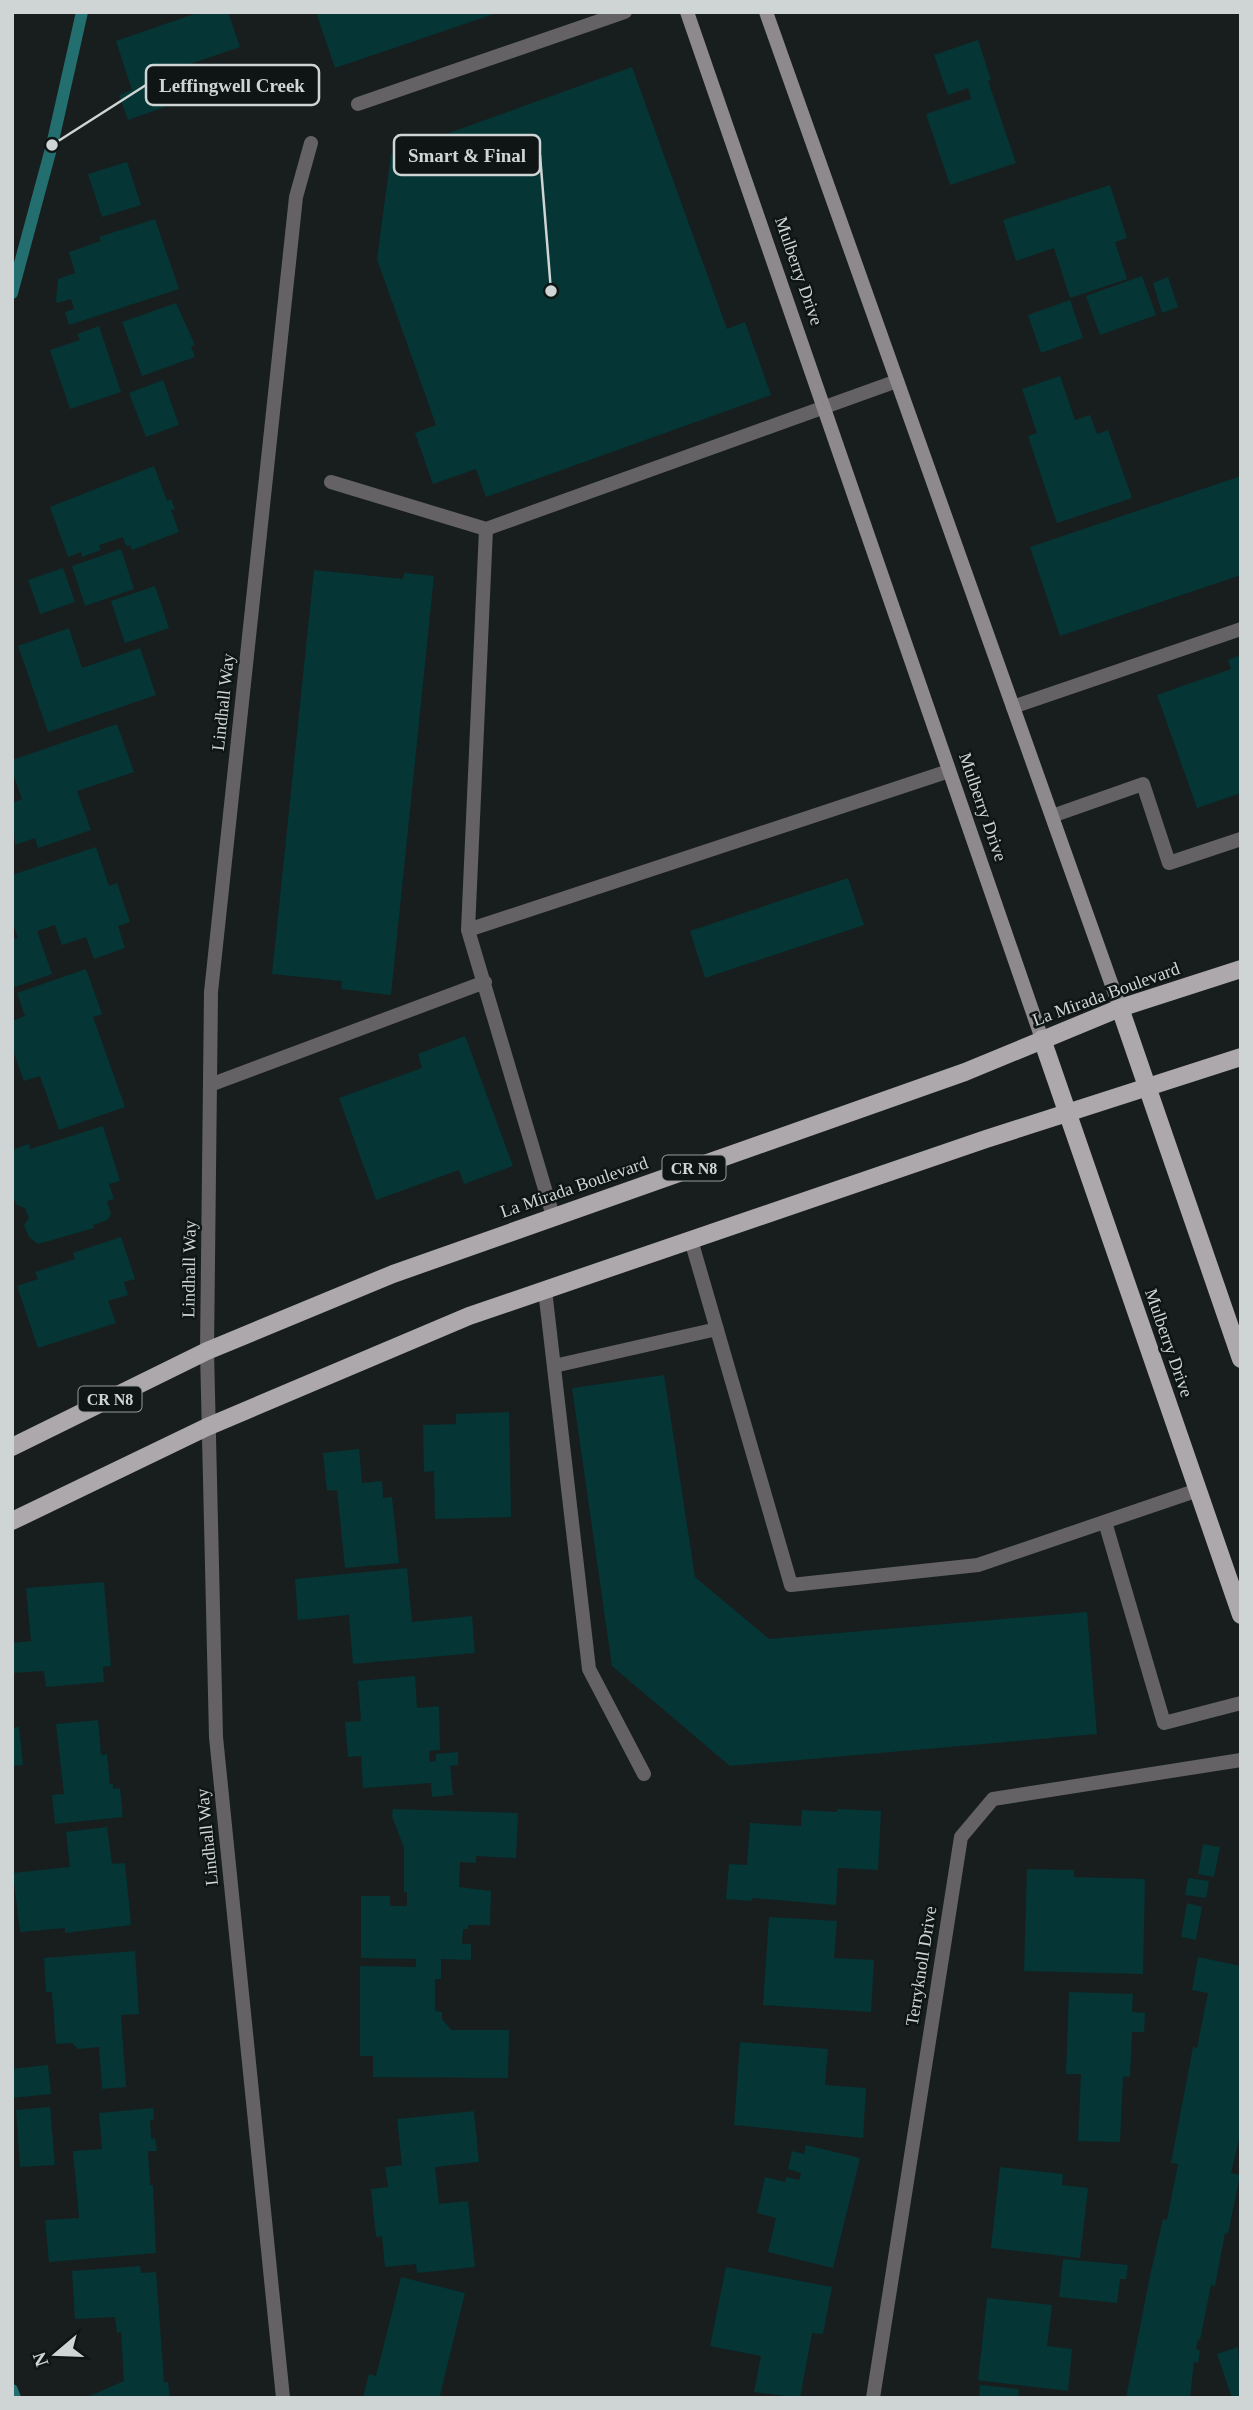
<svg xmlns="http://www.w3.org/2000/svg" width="1253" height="2410" viewBox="0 0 1253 2410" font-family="Georgia,serif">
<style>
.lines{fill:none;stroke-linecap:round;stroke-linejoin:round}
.stream{stroke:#236f6f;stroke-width:12}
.building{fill:#053535}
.lane{stroke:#646264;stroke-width:14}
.street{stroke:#646264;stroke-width:14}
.secondary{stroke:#8d898c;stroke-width:14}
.primary{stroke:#ada8ac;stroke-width:18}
.labels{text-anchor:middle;stroke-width:5;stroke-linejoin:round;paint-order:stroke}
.shield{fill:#0f1515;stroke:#959b9b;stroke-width:2}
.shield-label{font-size:16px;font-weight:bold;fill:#cfd4d4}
.street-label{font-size:18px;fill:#cfd4d4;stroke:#0f1515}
.leader{fill:none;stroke:#cfd4d4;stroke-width:2.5}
.callout-dot{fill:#cfd4d4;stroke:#0f1515;stroke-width:2.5}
.callout{fill:#0f1515;stroke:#cfd4d4;stroke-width:2.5}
.callout-label{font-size:19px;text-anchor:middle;font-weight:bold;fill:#cfd4d4}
</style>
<rect width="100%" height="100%" fill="#181e1e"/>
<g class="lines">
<path class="stream" d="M12,293l40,-148 30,-133
M12,2390l3,8"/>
</g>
<path class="building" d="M200,12h28l12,35 -53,18 2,7 -4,1 8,24 -65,23 -9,-25 13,-5 -16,-49z
M316,12h181v1l-162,55z
M978,40l13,40 -3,1 28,82 -66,22 -24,-71 45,-15 -3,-11 -20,7 -14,-40z
M632,67l95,262 18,-7 26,73 -285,102 -10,-28 -43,15 -18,-51 21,-8 -59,-166 14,-105z
M127,162l14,43 -39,12 -14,-43z
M1110,185l17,53 -12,4 12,37 -57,19 -16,-50 -38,13 -13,-41z
M155,219l24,70 -110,36 -4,-13 9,-3 -3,-10 -14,4 -1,-3 2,-21 17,-6 -6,-21 32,-11 -2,-4z
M1142,276l14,39 -56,20 -14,-39z
M1168,277l10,30 -16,6 -9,-30z
M1070,300l13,38 -42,15 -13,-38z
M176,303l19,42 -4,1 4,11 -53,19 -20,-54z
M99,326l22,66 -51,17 -20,-59 30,-10 -3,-6z
M1060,376l15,44 15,-5 7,19 11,-4 24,68 -75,25 -29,-87 9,-3 -15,-44z
M163,380l16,45 -33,12 -17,-44z
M154,466l13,35 4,-2 4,10 -4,1 8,22 -47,18 -2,-5 -4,1 -3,-9 -24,8 2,5 -19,7 -1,-5 -13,5 -18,-50z
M1241,476v99l-181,61 -30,-89z
M121,549l13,40 -49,17 -13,-40z
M63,568l12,34 -35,12 -12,-34z
M314,570l89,9 1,-6 30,3 -43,419 -50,-6 1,-8 -70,-7z
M155,586l14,42 -44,15 -14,-42z
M69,628l13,40 58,-20 16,47 -108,37 -30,-86z
M1241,655v138l-44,15 -40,-113 74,-26 -3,-9z
M117,724l17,48 -57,19 14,39 -53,18 -3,-10 -20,7 -3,-42 10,-4 -10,-28v-11z
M96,847l13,39 8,-3 13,39 -12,4 7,22 -31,11 -8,-22 -24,8 -7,-20 -18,6 15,43 -40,14v-48l6,-2 -6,-17v-46z
M848,878l16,47 -159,53 -15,-47z
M86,969l16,45 -9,3 32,90 -66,23 -19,-54 -16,5 -12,-33v-27l13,-5 -8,-23z
M465,1036l48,130 -49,18 -5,-14 -83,30 -37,-102 83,-30 -4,-14z
M103,1126l17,55 -11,3 5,15 -7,2 4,13 -4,6 -14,5 1,3 -56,16 -9,-7 -5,-12 5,-7 -4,-10 -8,-3 -5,-10 2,-46 15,-5 1,5z
M121,1237l14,42 -11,3 4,13 -20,6 8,22 -78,25 -21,-62 21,-7 -3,-7 40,-13 -2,-6z
M664,1375l31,202 74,62 318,-27 10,122 -367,32 -118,-100 -40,-278z
M509,1412l2,105 -76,2 -1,-48 -10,1 -1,-47 33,-1v-10z
M359,1449l3,34 20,-2 1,17 9,-1 7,66 -54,5 -8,-78 -10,1 -4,-38z
M407,1568l5,54 60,-6 3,37 -122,11 -4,-49 -51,5 -3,-41z
M104,1582l7,84 -8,1 1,15 -58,5 -2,-16 -32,2v-30l19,-2 -5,-53z
M415,1676l2,32 22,-2 1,44 -11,1 1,11 6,-1v-7l22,-2v13l-8,1 3,29 -21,2 -1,-14 -68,5 -2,-32 -13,1 -3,-35 16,-1 -3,-40z
M98,1720l3,35 6,-1 3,30h3v5l7,-1 3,29 -68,7 -3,-29 12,-1 -8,-70z
M19,1727l4,38 -11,1v-38z
M393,1809l125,4 -2,45 -40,-2v7l-16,-1 -1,25 32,4 -1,34h-22v4h-5l-1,15h9v16l-30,-1v20h-6v32l7,1v7l9,11h58l-1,48 -135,-1v-21h-13v-90l56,1v-8l-55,-1v-62h29v10h17v-14h-3v-44l-12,-32z
M837,1809l44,2 -3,59 -40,-2 -2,37 -84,-7v3l-26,-2 3,-35 18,1 3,-42 51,3 1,-16 35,2z
M107,1827l5,37 13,-1 6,62 -66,8v-5l-45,4 -7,-59 57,-6 -4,-35z
M1203,1844l17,3 -6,30 -16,-3z
M1027,1869l47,1v7l71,2 -2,95 -119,-3z
M1188,1878l21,3 -3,17 -21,-3z
M1187,1903l15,4 -6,33 -15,-3z
M769,1917l68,4 -3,37 40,2 -3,52 -108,-7z
M135,1951l4,63 -18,1 5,72 -24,2 -3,-42 -21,2 -6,-6 -16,1 -4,-52h-6l-2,-34z
M1198,1957l43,9v165l-10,42 9,2 -12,59 -3,-1 -10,53 -4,-1 -11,55 -2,-1 -2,10 4,1 -2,13 -4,-1 -4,35 -64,1 24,-122 13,-57 4,1 11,-56 -7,-1 22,-116 4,1 11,-55 -16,-3z
M1069,1992l64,2 -1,18 13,1 -1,19h-12l-2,45 -7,-1 -3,66 -42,-1 3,-67h-15z
M740,2042l88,7 -3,36 41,3 -3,50 -129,-13z
M48,2065l3,29 -39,4v-29z
M50,2107l5,58 -35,2 -4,-57z
M153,2108l1,12h-4l1,19 4,-1 2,13h-9l2,34h3l3,68 -107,9 -4,-42 34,-2 -6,-67 29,-2 -3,-36z
M474,2111l5,51 -44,5 4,37 29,-3 7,66 -58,6 -1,-9 -31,3 -3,-31 -6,1 -5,-48 17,-2 -3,-20 17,-2 -5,-46z
M806,2145l54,13 -27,110 -65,-16 8,-34 -19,-5 8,-36 20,5 1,-5 13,3 2,-7 -13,-4 4,-18 12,3z
M1000,2167l63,7 -1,11 26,3 -8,70 -89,-10z
M1063,2259l65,6 -2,14h-6l-3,24 -58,-6z
M140,2266l1,7 15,-1 8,110h4l2,16h-85l39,-17 -3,-49 -4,1 -2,-16 -40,2 -3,-48z
M726,2267l106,20 -9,47 -11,-1 -12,65 -46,-6 7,-36 -51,-10z
M401,2277l64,16 -25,102 7,3h-84l6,-24 7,2z
M987,2298l65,7 -5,41 25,3 -4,42 -90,-11z
M1238,2347l3,51h-9l-15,-44z
M980,2385l39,4 -1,9h-39z"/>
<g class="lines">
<path class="lane" d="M358,104l267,-92
M331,482l155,47 411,-148
M486,529l-18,401 481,-159
M1013,707l228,-78
M1052,816l91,-32 26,79 72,-24
M468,930l85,286
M210,1085l275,-103
M691,1240l100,345 187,-20 220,-75
M545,1290l44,379 55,105
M554,1366l163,-37
M1105,1522l59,201 77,-20"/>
<path class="street" d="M283,2398l-67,-661 -9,-386 4,-359 85,-795 15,-54
M873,2398l88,-561 32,-38 248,-39"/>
<path class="secondary" d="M687,12l355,1027
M766,12l354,996"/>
<path class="primary" d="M1120,1008l121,351
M1042,1039l199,576
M12,1447l195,-96 186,-77 572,-202 155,-64 121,-39
M12,1521l195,-94 262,-111 517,-177 255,-82"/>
</g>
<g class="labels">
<g class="shield">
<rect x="662.5" y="1155.5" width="63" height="25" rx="5"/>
<rect x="78.5" y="1386.5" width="63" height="25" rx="5"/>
</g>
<g class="shield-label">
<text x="694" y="1174">CR N8</text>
<text x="110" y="1405">CR N8</text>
</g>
<g class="street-label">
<text transform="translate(799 271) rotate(71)" y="6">Mulberry Drive</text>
<text transform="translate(223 702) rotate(-84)" y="6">Lindhall Way</text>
<text transform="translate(983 807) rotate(71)" y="6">Mulberry Drive</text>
<text transform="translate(1106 994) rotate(-20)" y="6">La Mirada Boulevard</text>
<text transform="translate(574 1187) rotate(-19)" y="6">La Mirada Boulevard</text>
<text transform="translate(189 1269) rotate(-89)" y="6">Lindhall Way</text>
<text transform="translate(1169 1343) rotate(71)" y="6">Mulberry Drive</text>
<text transform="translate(207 1837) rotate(-96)" y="6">Lindhall Way</text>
<text transform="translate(921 1966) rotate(-81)" y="6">Terryknoll Drive</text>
</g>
</g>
<path class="leader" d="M52 145L146 85M551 291L540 155"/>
<g class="callout-dot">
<circle cx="52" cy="145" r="7"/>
<circle cx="551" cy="291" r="7"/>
</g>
<g class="callout">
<rect x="146" y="65" width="173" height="40" rx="7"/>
<rect x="394" y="135" width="146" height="40" rx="7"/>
</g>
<g class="callout-label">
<text x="232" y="92">Leffingwell Creek</text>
<text x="467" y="162">Smart &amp; Final</text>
</g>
<rect width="1253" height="2410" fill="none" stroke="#cfd4d4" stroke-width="28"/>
<g transform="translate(56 2354) rotate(251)" stroke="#0f1515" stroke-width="5" paint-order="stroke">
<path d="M0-5L12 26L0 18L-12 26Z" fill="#cfd4d4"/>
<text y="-10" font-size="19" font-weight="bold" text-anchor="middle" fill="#cfd4d4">N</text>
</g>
</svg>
